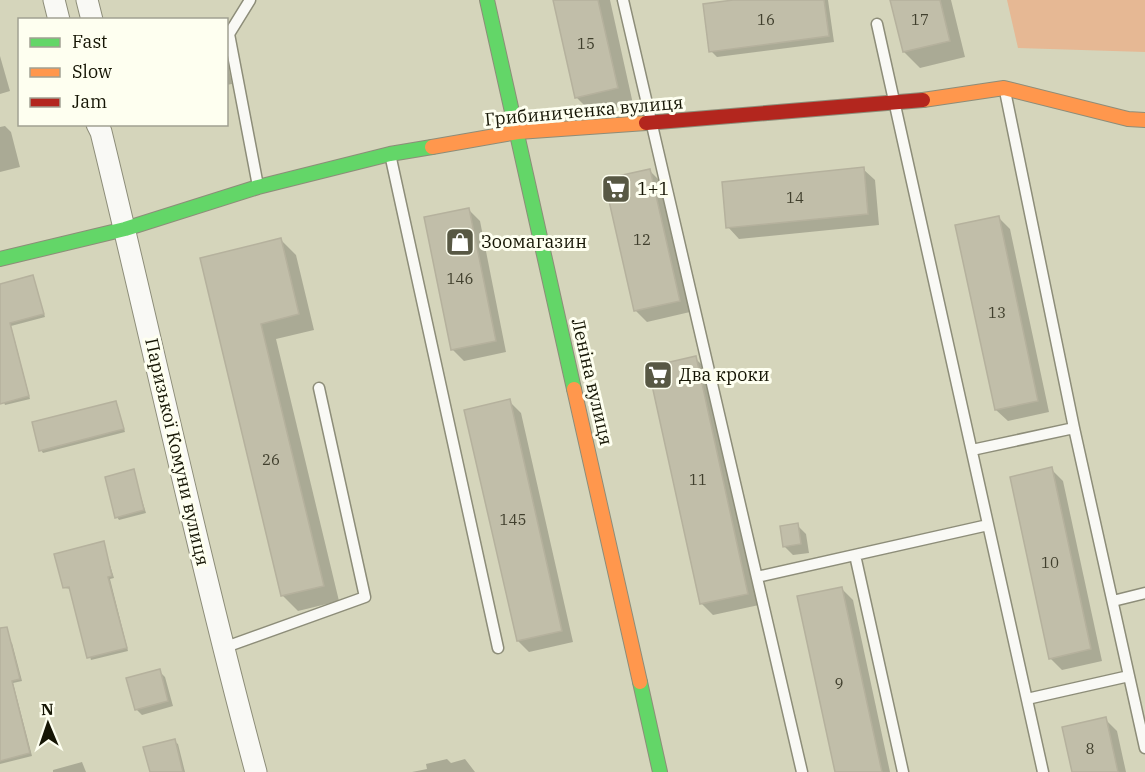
<svg xmlns="http://www.w3.org/2000/svg" width="1145" height="772" viewBox="0 0 1145 772" font-family="'IBM Plex Serif',serif">
<style>
.green{fill:#e6b894}
.shadow{fill:#0003}
.building{fill:#c1bea9;stroke:#b5b19d;stroke-width:1.5}
.lines{fill:none;stroke-linecap:round;stroke-linejoin:round}
.lane-casing{stroke:#8d8d79;stroke-width:13}
.street-casing{stroke:#8d8d79;stroke-width:23}
.fast-casing{stroke:#8d8d79;stroke-width:16}
.slow-casing{stroke:#8d8d79;stroke-width:16}
.jam-casing{stroke:#8d8d79;stroke-width:16}
.lane{stroke:#f9f9f5;stroke-width:10}
.street{stroke:#f9f9f5;stroke-width:21}
.fast{stroke:#63d668;stroke-width:14}
.slow{stroke:#ff974d;stroke-width:14}
.jam{stroke:#b3261e;stroke-width:14}
.labels{text-anchor:middle;stroke-width:6;stroke-linejoin:round;paint-order:stroke}
.number-label{font-size:15px;fill:#403f2d}
.street-label{font-size:18px;fill:#151504;stroke:#fefff0}
.poi-label{font-size:18px;fill:#151504;stroke:#fefff0;text-anchor:start}
</style>
<rect width="100%" height="100%" fill="#d5d5bb"/>
<path class="green" d="M1007,0h138v52l-127,-4z"/>
<path class="shadow" d="M555,0h55l23,104 -41,9 -16,-16z
M744,0h84l6,42 -117,15 -6,-6z
M891,0h60l14,57 -45,11 -16,-16z
M226,54l6,30 -6,1z
M0,56l10,35 -10,3z
M5,126l6,6 9,35 -20,5v-45z
M863,169l12,11 4,45 -140,14 -11,-12z
M649,170l12,12 29,130 -43,10 -11,-11z
M469,210l11,11 26,131 -42,9 -12,-12z
M998,217l12,12 39,183 -41,9 -12,-11z
M281,240l15,15 18,75 -38,9 63,262 -41,10 -16,-16 -81,-336z
M33,277l12,40 -34,9 19,73 -25,6 -5,-13v-106z
M695,358l12,12 52,235 -46,10 -12,-12z
M509,401l12,12 52,229 -44,10 -11,-11z
M116,402l9,30 -82,21 -2,-3z
M1051,469l12,12 39,180 -40,9 -12,-12z
M133,471l13,42 -27,7 -2,-3z
M797,525l9,9 3,19 -16,2 -9,-9z
M103,543l11,35 -4,1 18,72 -37,9 -20,-71 -7,-1z
M841,588l12,12 37,172h-53z
M0,634l12,9 10,38 -9,2 19,73 -32,8z
M159,671l6,6 8,29 -31,9 -6,-6z
M1105,719l12,12 9,41h-52z
M174,741l4,3 7,28h-34z
M447,759l4,4 14,-4 10,13h-63l15,-3 -1,-5z
M82,762l4,10h-33v-2z"/>
<path class="building" d="M553,0h45l20,88 -43,10z
M733,0h91l5,36 -120,16 -6,-48z
M890,0h50l10,41 -47,11z
M864,167l4,47 -142,14 -4,-46z
M650,169l30,132 -46,10 -30,-132z
M469,208l27,133 -45,9 -27,-133z
M999,216l39,185 -43,9 -40,-185z
M281,238l18,76 -38,10 63,262 -43,10 -81,-338z
M33,275l11,39 -34,9 19,73 -29,8v-120z
M696,356l52,238 -48,10 -52,-237z
M510,399l52,232 -45,10 -53,-231z
M116,401l8,28 -85,22 -7,-29z
M1052,467l39,182 -42,10 -39,-182z
M134,469l10,41 -29,8 -10,-41z
M798,523l3,21 -18,3 -3,-21z
M104,541l8,35 -4,1 19,71 -40,10 -18,-71 -6,1 -9,-34z
M842,587l40,185h-47l-38,-176z
M7,627l13,52 -8,2 18,72 -30,8v-133z
M160,669l8,32 -33,9 -9,-32z
M1106,717l12,55h-46l-10,-45z
M175,739l8,33h-33l-7,-25z"/>
<g class="lines">
<g class="lane-casing">
<path id="lane" d="M250,0l-21,34 29,152
M623,0l179,772
M877,24l166,748
M1005,91l69,337 71,320
M390,154l108,494
M972,450l102,-22
M855,555l48,217
M757,577l231,-52
M1113,601l32,-8
M223,648l142,-51 -46,-209
M1027,699l102,-23"/>
</g>
<g class="street-casing">
<path id="street" d="M54,0l5,20
M87,0l5,20
M97,124l4,8c52,213 98,428 155,640"/>
</g>
<g class="fast-casing">
<path id="fast" d="M487,0l87,389
M0,259l125,-30 133,-42 132,-33 42,-7
M640,682l20,90"/>
</g>
<g class="slow-casing">
<path id="slow" d="M923,100l81,-12 124,31 17,1
M432,147l86,-15 128,-9
M574,389l66,293"/>
</g>
<g class="jam-casing">
<path id="jam" d="M646,123l277,-23"/>
</g>
<use href="#lane" class="lane"/>
<use href="#street" class="street"/>
<use href="#fast" class="fast"/>
<use href="#slow" class="slow"/>
<use href="#jam" class="jam"/>
</g>
<defs>
<g id="supermarket-square" transform="scale(1.5)"><rect x="-9" y="-9" width="18" height="18" rx="4" fill="#585844" stroke="#fefff0"/><path d="M-6-5.5h2.5l.6 2H6L4.5 2H-2.5L-4.4-4H-6ZM-1.5 3.2a1.3 1.3 0 1 0 .1 0ZM3 3.2a1.3 1.3 0 1 0 .1 0Z" fill="#fff"/></g>
<g id="shop-square" transform="scale(1.5)"><rect x="-9" y="-9" width="18" height="18" rx="4" fill="#585844" stroke="#fefff0"/><path d="M-5-2.5h2.3a2.7 3.5 0 0 1 5.4 0H5L5.5 6h-11ZM-1.5-2.5h3a1.5 2.3 0 0 0-3 0Z" fill="#fff"/></g>
</defs>
<g fill-rule="evenodd">
<use href="#supermarket-square" x="616" y="189"/>
<use href="#shop-square" x="460" y="242"/>
<use href="#supermarket-square" x="658" y="375"/>
</g>
<g class="labels">
<g class="number-label">
<text x="766" y="25">16</text>
<text x="920" y="25">17</text>
<text x="586" y="49">15</text>
<text x="795" y="203">14</text>
<text x="642" y="245">12</text>
<text x="460" y="284">146</text>
<text x="997" y="318">13</text>
<text x="271" y="465">26</text>
<text x="698" y="485">11</text>
<text x="513" y="525">145</text>
<text x="1050" y="568">10</text>
<text x="839" y="689">9</text>
<text x="1090" y="754">8</text>
</g>
<g class="street-label">
<text transform="translate(584 111) rotate(-5)" y="6">Грибиниченка вулиця</text>
<text transform="translate(592 382) rotate(77)" y="6">Леніна вулиця</text>
<text transform="translate(177 452) rotate(77)" y="6">Паризької Комуни вулиця</text>
</g>
<g class="poi-label">
<text x="637" y="195">1+1</text>
<text x="481" y="248">Зоомагазин</text>
<text x="679" y="381">Два кроки</text>
</g>
</g>
<rect x="18" y="18" width="210" height="108" fill="#fefff0" stroke="#a1a192" stroke-width="1.5"/>
<rect x="30" y="38" width="30" height="9" fill="#63d668" stroke="#a1a192" stroke-width="1.5"/>
<text x="72" y="48" font-size="18" fill="#151504">Fast</text>
<rect x="30" y="68" width="30" height="9" fill="#ff974d" stroke="#a1a192" stroke-width="1.5"/>
<text x="72" y="78" font-size="18" fill="#151504">Slow</text>
<rect x="30" y="98" width="30" height="9" fill="#b3261e" stroke="#a1a192" stroke-width="1.5"/>
<text x="72" y="108" font-size="18" fill="#151504">Jam</text>
<g transform="translate(48 724) rotate(358)" stroke="#fefff0" stroke-width="4.5" paint-order="stroke">
<path d="M0-4.5L10 22L0 15L-10 22Z" fill="#151504"/>
<text y="-9" font-size="16" font-weight="bold" text-anchor="middle" fill="#151504">N</text>
</g>
</svg>
